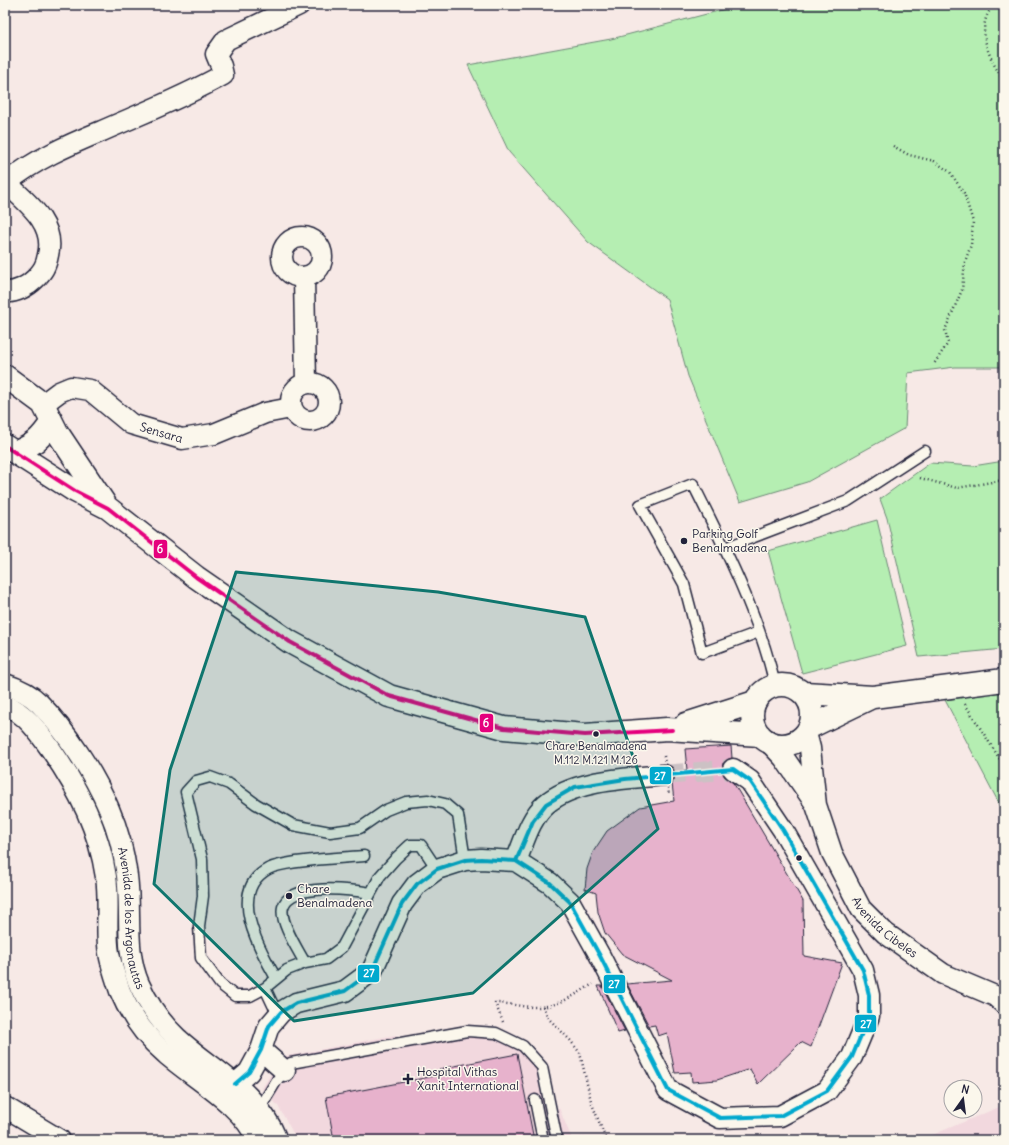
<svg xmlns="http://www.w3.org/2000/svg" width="1009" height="1145" viewBox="0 0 1009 1145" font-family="Delius,sans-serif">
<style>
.built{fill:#f2d8de}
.green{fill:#b5eeb2;stroke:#6c8876}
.building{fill:#e7b2cc;stroke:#22223b}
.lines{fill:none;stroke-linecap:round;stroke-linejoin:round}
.street-tunnel{stroke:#ccc1c4;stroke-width:20;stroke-dasharray:20 10;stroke-linecap:butt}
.lane-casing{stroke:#22223b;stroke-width:13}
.street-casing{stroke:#22223b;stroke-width:23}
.secondary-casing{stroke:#22223b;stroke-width:25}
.path{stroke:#22223b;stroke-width:2.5;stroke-dasharray:1 3;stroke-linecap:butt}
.lane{stroke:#fbf7ec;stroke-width:10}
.street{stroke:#fbf7ec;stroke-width:20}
.secondary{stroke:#fbf7ec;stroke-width:22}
.path-bridge{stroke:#22223b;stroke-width:2.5;stroke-dasharray:1 3;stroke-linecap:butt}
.bus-1-casing{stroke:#fbf7ec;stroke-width:7}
.bus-2-casing{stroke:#fbf7ec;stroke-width:7}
.bus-1{stroke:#e5007d;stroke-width:4}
.bus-2{stroke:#00a9ce;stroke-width:4}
.marked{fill:#0f766e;fill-opacity:0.2;stroke:#0f766e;stroke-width:3;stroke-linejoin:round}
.poi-dot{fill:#22223b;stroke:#fbf7ec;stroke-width:1.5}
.labels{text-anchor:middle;stroke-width:3;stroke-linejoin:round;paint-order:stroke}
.bus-label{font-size:11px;fill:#22223b;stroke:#fbf7ec}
.street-label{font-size:12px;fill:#22223b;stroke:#fbf7ec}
.poi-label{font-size:12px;fill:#22223b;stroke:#fbf7ec;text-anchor:start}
.line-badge{stroke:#fbf7ec;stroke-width:1.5}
.badge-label{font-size:11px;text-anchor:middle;font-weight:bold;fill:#fff}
</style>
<rect width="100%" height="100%" fill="#f7e9e6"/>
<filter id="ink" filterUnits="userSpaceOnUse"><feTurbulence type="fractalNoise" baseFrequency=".025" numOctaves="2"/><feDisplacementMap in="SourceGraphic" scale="8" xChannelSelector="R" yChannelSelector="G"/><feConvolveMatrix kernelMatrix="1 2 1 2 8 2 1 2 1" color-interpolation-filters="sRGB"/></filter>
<g filter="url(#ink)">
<path class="built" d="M486,1027l24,6 16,9 13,12 9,17 6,38 5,-1 13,31 13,-2 1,3h-289l-19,-34 -16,-18 20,-31 113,-22 2,4 58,-10z
M1004,1105v35h-84l22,-9z"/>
<path class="green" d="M741,5h263v362h-49l-47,6 -3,55 -98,54 -67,20 -52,-126 -21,-77 -79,-57 -79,-90 -41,-87 143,-26z
M1004,461v188l-85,8 -32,-139 -7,-19 50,-36 43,3z
M877,520l30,126 -105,27 -34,-122z
M1004,691v122l-59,-113z"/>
<path class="building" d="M731,746l1,12 -9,5 -1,10 12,11 69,117 1,55 38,7 -31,84 -10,-5 -43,42 -8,-15 -33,11 -25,2 -1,-10 -16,1 -8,-40 -9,3 -3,-11 -6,1 -22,-42 45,-4 -50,-26 -17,-21 -7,-21 -2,-19 -11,-4 2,-20 6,-17 14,-21 33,-24 34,-6 -2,-18 3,-4 -1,-8 13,-1 -2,-21z
M598,986h4l23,45 -7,2z
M517,1054l17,86h-200l-8,-43 114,-22 -1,-6z"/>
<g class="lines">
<path class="street-tunnel" d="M664,775l69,-6"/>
<g class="lane-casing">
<path id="lane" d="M725,548l123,-47 77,-50
M759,632l-57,21 -18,-69 -44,-79 53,-21c32,64 66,131 82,201
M371,893c-19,-3 -81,-11 -88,14 -4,14 15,43 22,56l-18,7 -22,18 -15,8h-15l-15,-12 -19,-26 -2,-32 4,-30 -1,-37 -16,-67 10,-11 14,-4 19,7 27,20 37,21 37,7 30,-4 26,-18 20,-8 22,-2 17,4 13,11 7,45
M305,963l21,-4 16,-12 38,-71 16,-18 14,-13h11l16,24
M276,978c-16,-28 -50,-86 -8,-109 17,-9 74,-11 96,-13
M265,988l8,17 8,7
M535,1100l8,40
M260,1108l17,-28 14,-17 176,-32 29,2 27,13 19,21 15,73"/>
</g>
<g class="street-casing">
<g id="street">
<path d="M5,182c21,20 51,41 43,73 -2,11 -5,16 -13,24 -7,7 -19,14 -30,13"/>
<path d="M6,183c28,-23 62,-38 96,-52 41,-18 82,-34 121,-56l-2,-9 -5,-12 10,-14 73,-35"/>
<circle cx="302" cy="257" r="20"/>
<path d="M304,277l2,106"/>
<circle cx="310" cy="402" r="19"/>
<path id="s1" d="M43,404l16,-12 12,-5 19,3 41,34 51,15 32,-5 51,-21 26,-5"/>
<path id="s2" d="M5,684c12,4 25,10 34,19 27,28 55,70 70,106 9,21 15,44 18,67 5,36 -3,74 12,108 9,20 22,39 38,54 37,34 80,52 100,102"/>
<path d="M5,705c20,7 35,29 47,46 27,39 47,79 54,126 4,24 -1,54 3,76 2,12 7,26 11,38 10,24 26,46 46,63 27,24 78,52 91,86"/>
<path id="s3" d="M806,733l4,15 6,57 16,48 29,56 24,24 58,41 52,22 9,8"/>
<path d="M768,741l16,17 31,45"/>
<path d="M516,861c8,-19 14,-43 30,-57 29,-25 82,-25 118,-29"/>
<path d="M261,1050l24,21"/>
<path d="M235,1084l14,-12 12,-22 8,-24 12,-14 15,-9 49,-12 27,-20 30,-67 15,-20 20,-15 28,-9 16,-1 35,2 34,22 20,19 30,54 68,134 52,28 60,-2 47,-25 25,-34 17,-41v-21l-6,-25 -80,-140 -33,-49 -17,-12"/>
<path d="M5,1107l55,33"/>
</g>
</g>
<g class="secondary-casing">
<path id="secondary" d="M5,376l38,28 14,28 48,72
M5,446l70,45 33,17 88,69 94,65 99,54 115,32 81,7 82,-6 93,6
M16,452c18,-7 25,-14 35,-29
M752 715a30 30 0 1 1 60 0a30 30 0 1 1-60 0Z
M804,693l69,4 131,-17
M686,724l69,-22
M810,727l60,-29"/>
</g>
<path class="path" d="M994,5c-21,22 -4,55 10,76
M893,146l16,9 25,6 16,11 14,21 9,29 -2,23 -6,17 -3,28 -17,40 3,13 -14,21
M920,478l37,10 47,-8
M965,704l36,57 3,2
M543,1006l5,12 22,22 10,13 11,48 15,39
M503,1022l-8,-19c14,0 26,4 40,4 22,1 41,-13 58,-23"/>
<use href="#lane" class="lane"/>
<use href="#street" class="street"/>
<use href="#secondary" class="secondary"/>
<path class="path-bridge" d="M664,756l5,39"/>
<g class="bus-1-casing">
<path id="bus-1" d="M5,446l70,45 33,17 88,69 94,65 99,54 115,32 81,7 87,-5"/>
</g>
<g class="bus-2-casing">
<path id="bus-2" d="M235,1084l14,-12 12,-22 8,-24 12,-14 15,-9 49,-12 27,-20 30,-67 15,-20 20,-15 28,-9 16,-1 35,2 34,22 20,19 30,54 68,134 52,28 60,-2 47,-25 25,-34 17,-41v-21l-6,-25 -80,-140 -33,-49 -17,-12 -108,10 -50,8 -29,17 -13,17 -17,40"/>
</g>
<use href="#bus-1" class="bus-1"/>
<use href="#bus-2" class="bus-2"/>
</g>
</g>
<path class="marked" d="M236,572l202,20 147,25 73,212 -185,164 -179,28 -140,-137 16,-114z"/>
<g class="poi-dot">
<circle cx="684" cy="541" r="4"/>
<circle cx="596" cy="734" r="3.5"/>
<circle cx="799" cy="858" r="3.5"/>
<circle cx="289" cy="896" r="4"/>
<path d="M406 1073h4v4h4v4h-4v4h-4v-4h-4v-4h4z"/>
</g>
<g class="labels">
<g class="bus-label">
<text x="596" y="750">Chare Benalmadena<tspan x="596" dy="14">M.112 M.121 M.126</tspan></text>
</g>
<g class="street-label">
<text dy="4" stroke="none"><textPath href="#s1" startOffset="137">Sensara</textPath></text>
<text dy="4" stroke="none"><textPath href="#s2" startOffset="279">Avenida de los Argonautas</textPath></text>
<text dy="4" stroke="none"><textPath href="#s3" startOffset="216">Avenida Cibeles</textPath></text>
</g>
<g class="poi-label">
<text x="692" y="538">Parking Golf<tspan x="692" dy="14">Benalmadena</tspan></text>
<text x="297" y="893">Chare<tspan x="297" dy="14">Benalmadena</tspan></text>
<text x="417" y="1076">Hospital Vithas<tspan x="417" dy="14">Xanit International</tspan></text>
</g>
</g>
<g class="line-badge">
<rect x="153" y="539" width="15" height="20" rx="4" fill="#e5007d"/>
<rect x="479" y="713" width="15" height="20" rx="4" fill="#e5007d"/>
<rect x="649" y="766" width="23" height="19" rx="4" fill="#00a9ce"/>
<rect x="357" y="964" width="23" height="19" rx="4" fill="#00a9ce"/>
<rect x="603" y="974" width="23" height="20" rx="4" fill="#00a9ce"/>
<rect x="854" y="1014" width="23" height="19" rx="4" fill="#00a9ce"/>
</g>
<g class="badge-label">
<text x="160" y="553">6</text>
<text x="486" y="727">6</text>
<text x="660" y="780">27</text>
<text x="369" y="977">27</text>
<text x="614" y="988">27</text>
<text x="866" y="1028">27</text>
</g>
<rect width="1009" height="1145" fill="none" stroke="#fbf7ec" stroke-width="20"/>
<rect x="10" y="10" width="989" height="1125" fill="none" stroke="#22223b" stroke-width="1.5" filter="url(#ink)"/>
<g transform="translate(963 1099) rotate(14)"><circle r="19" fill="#fbf7ec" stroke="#a4a2a5"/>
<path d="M0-3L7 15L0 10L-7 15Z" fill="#22223b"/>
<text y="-6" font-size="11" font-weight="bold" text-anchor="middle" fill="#22223b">N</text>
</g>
</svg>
